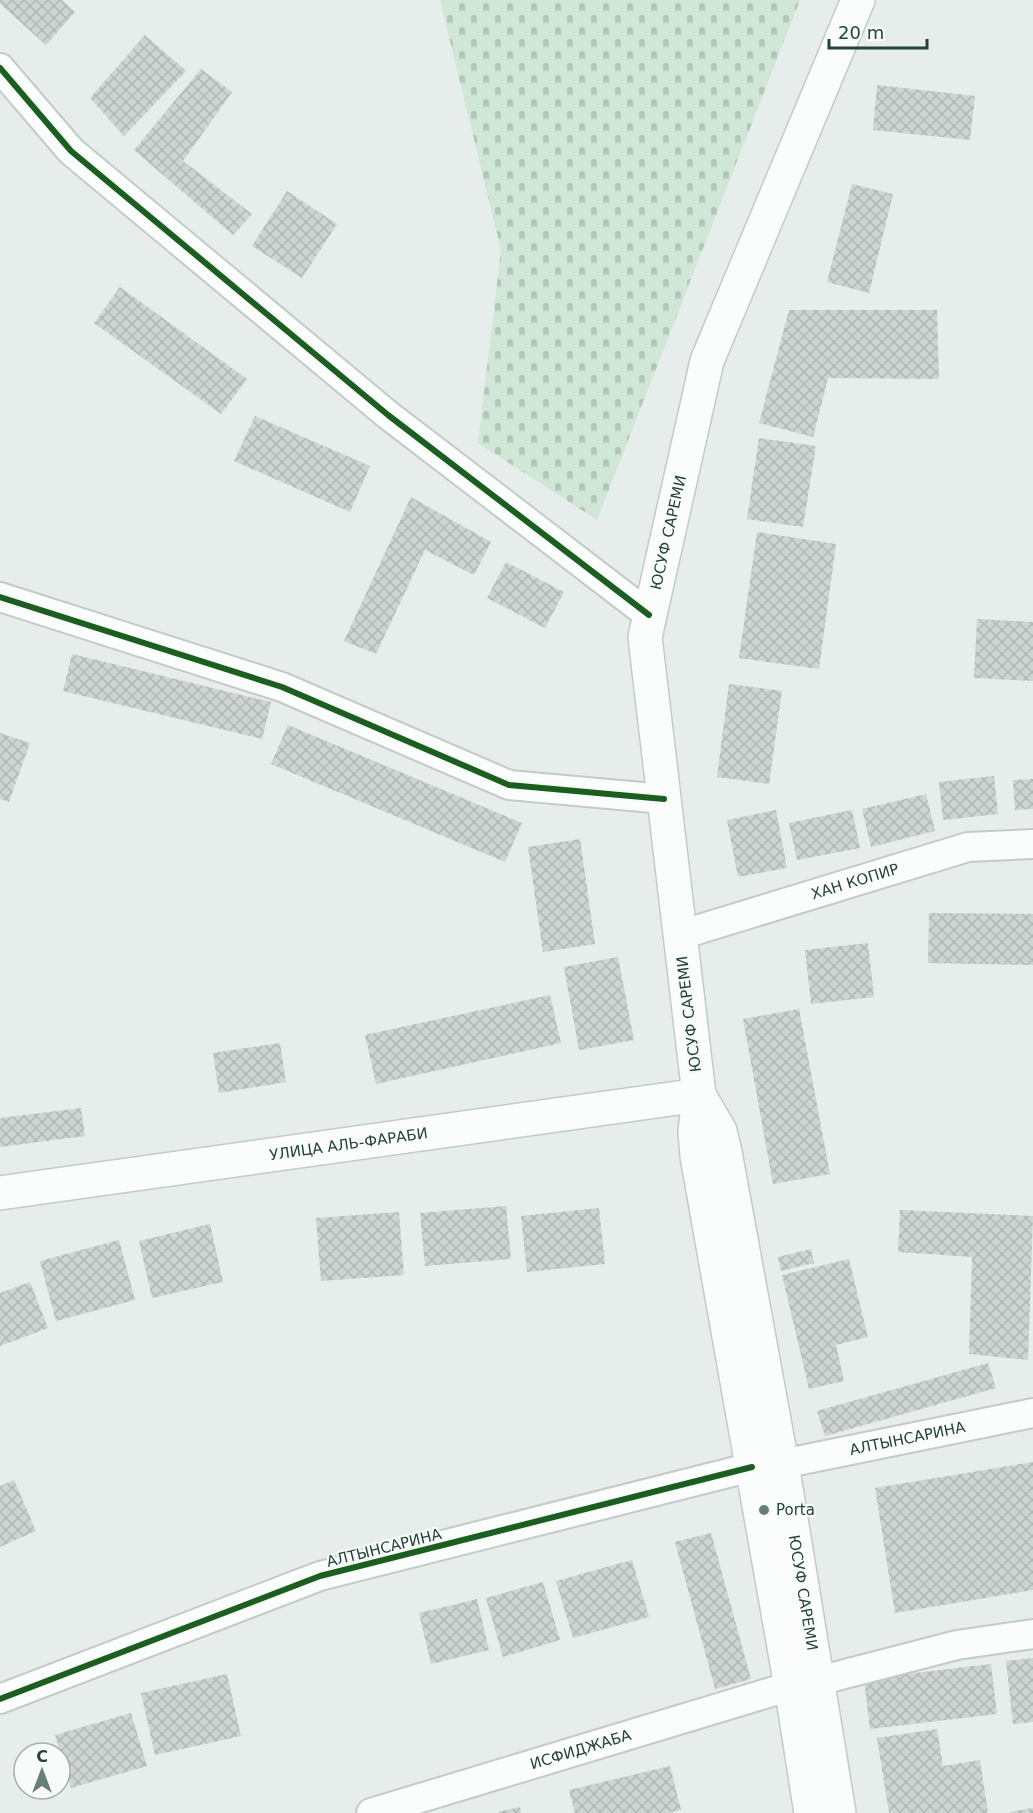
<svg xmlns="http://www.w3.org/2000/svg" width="1033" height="1813" viewBox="0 0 1033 1813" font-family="'DejaVu Sans',sans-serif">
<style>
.cemetery{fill:url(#cemetery-stones)}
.building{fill:url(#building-cross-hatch)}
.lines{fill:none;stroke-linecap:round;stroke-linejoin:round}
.minor-casing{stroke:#c4cac8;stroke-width:32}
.secondary-casing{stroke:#c3cbc8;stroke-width:36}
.minor{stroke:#fbfcfc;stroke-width:28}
.secondary{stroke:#fbfcfc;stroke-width:33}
.cycleway-casing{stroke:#f7fbf9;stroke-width:10}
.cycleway{stroke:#1b5e20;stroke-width:6}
.poi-dot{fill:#687e78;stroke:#f7fbf9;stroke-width:2}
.labels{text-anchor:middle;stroke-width:4.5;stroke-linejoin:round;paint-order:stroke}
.street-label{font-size:15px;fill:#23433b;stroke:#f7fbf9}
.poi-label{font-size:15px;fill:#23433b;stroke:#f7fbf9;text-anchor:start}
</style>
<defs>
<pattern id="cemetery-stones" width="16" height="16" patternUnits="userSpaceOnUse" patternTransform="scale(1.5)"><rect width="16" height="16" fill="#d0e6d7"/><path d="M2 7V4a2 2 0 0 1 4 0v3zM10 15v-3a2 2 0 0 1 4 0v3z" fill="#b2c6b9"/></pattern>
<pattern id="building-cross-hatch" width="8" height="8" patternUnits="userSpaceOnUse" patternTransform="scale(1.5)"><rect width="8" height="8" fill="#ced4d2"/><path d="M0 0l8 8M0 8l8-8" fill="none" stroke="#b1b7b5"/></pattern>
</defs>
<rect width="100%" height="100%" fill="#e7edea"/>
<path class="cemetery" d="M440,0h360l-203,520 -119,-77 23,-193z"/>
<path class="building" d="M0,0h62l13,12 -29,33 -46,-41z
M145,35l41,36 -62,65 -34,-38z
M201,69l31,23 -49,69 69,53 -19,21 -99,-85z
M877,85l98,11 -5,44 -97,-10z
M852,184l41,10 -24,99 -42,-11z
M287,191l50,33 -35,54 -50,-32z
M120,287l127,92 -26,35 -127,-91z
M789,310h148l2,69 -111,-1 -15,59 -54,-14z
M255,416l115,50 -20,46 -116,-51z
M759,438l57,8 -13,81 -56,-8z
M411,497l80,45 -17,33 -49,-25 -49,104 -32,-13z
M757,532l79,12 -17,125 -80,-11z
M506,562l58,30 -19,36 -58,-30z
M977,619l56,3v59l-59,-3z
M72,654l199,48 -9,37 -199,-48z
M729,684l53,7 -13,93 -52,-7z
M288,725l234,98 -17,39 -234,-98z
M0,733l30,10 -21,59 -9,-3z
M994,776l4,38 -55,6 -4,-38z
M1033,779v30l-18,1 -2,-30z
M926,794l9,37 -64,16 -9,-38z
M776,810l11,58 -49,9 -11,-57z
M852,810l8,38 -63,12 -8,-37z
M580,839l15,105 -52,8 -15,-105z
M929,913l104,1v51l-105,-2z
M868,943l6,54 -63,7 -6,-54z
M618,957l16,83 -55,10 -15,-83z
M550,995l11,48 -185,41 -11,-49z
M799,1009l31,165 -57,10 -30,-165z
M280,1043l6,39 -67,11 -6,-40z
M81,1108l4,28 -85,11v-29z
M506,1206l5,53 -86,7 -5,-53z
M599,1208l6,56 -78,8 -6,-56z
M900,1210l133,6 -5,144 -59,-6 3,-97 -74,-5z
M399,1212l5,63 -83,6 -5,-63z
M210,1224l13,58 -71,16 -13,-57z
M119,1240l16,60 -79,21 -16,-60z
M811,1249l3,14 -33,8 -3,-14z
M849,1259l19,78 -32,8 8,36 -35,8 -27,-114z
M30,1282l18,46 -48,18v-53z
M988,1363l8,25 -171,48 -8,-25z
M1033,1462v128l-138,23 -20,-125z
M14,1480l22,51 -36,16v-61z
M711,1533l40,146 -36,10 -40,-147z
M632,1560l17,57 -76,21 -17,-57z
M543,1582l17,58 -57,17 -17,-59z
M477,1599l12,51 -58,14 -12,-51z
M1033,1658v64l-20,2 -7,-63z
M991,1664l6,50 -127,15 -6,-50z
M227,1674l14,62 -86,19 -14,-62z
M131,1713l16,53 -76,22 -16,-53z
M937,1729l6,37 37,-6 8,53h-99l-12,-75z
M670,1766l11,44 -12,3h-94l-6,-23z
M520,1807l1,6h-23v-1z
M1033,1808v5h-23v-1z"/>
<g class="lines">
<g class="minor-casing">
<g id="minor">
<path d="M0,68l71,83 317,264 261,200"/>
<path d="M0,597l282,90 227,98 155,14"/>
<path id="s1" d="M680,935l288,-88 65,-3"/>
<path id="s2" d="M782,1464l251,-51"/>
<path d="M818,1681l139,-36 76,-11"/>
<path d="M0,1699l320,-123 432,-109"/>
<path id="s3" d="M371,1813l420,-127"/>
</g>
</g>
<g class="secondary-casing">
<g id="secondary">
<path id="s4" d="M0,1193l699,-98 -54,-458 62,-276 151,-361"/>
<path id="s5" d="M811,1813l-20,-127 -94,-530 -2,-24 4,-37 21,36 5,21 57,312 57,349"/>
</g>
</g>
<use href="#minor" class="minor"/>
<use href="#secondary" class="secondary"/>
<g class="cycleway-casing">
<path id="cycleway" d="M0,68l71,83 317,264 261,200
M0,597l282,90 227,98 155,14
M0,1699l320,-123 432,-109"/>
</g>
<use href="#cycleway" class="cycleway"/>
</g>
<circle class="poi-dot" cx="764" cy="1510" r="6"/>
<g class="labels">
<g class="street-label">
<text dy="5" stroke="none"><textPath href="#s4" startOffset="1274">ЮСУФ САРЕМИ</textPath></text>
<text dy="5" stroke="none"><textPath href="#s1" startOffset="183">ХАН КОПИР</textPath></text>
<text transform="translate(689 1014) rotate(-97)" y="5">ЮСУФ САРЕМИ</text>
<text dy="5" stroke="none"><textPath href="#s4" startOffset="352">УЛИЦА АЛЬ-ФАРАБИ</textPath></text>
<text dy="5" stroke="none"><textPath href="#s2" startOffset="128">АЛТЫНСАРИНА</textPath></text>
<text transform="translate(384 1548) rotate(-14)" y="5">АЛТЫНСАРИНА</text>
<text dy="5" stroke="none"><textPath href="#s5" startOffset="1239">ЮСУФ САРЕМИ</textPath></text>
<text dy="5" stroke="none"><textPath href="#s3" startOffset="219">ИСФИДЖАБА</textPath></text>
</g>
<g class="poi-label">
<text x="776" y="1515">Porta</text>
</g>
</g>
<g transform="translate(42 1771)"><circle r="28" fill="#f7fbf9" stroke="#a2b1ad" stroke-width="1.5"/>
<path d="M0-4.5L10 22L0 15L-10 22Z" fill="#687e78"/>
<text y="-9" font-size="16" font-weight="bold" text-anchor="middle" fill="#23433b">С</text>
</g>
<path d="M829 39v9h98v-9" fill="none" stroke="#23433b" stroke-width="3"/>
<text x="838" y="39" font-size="18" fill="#23433b" stroke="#f7fbf9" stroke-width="4.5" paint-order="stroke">20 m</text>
</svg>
